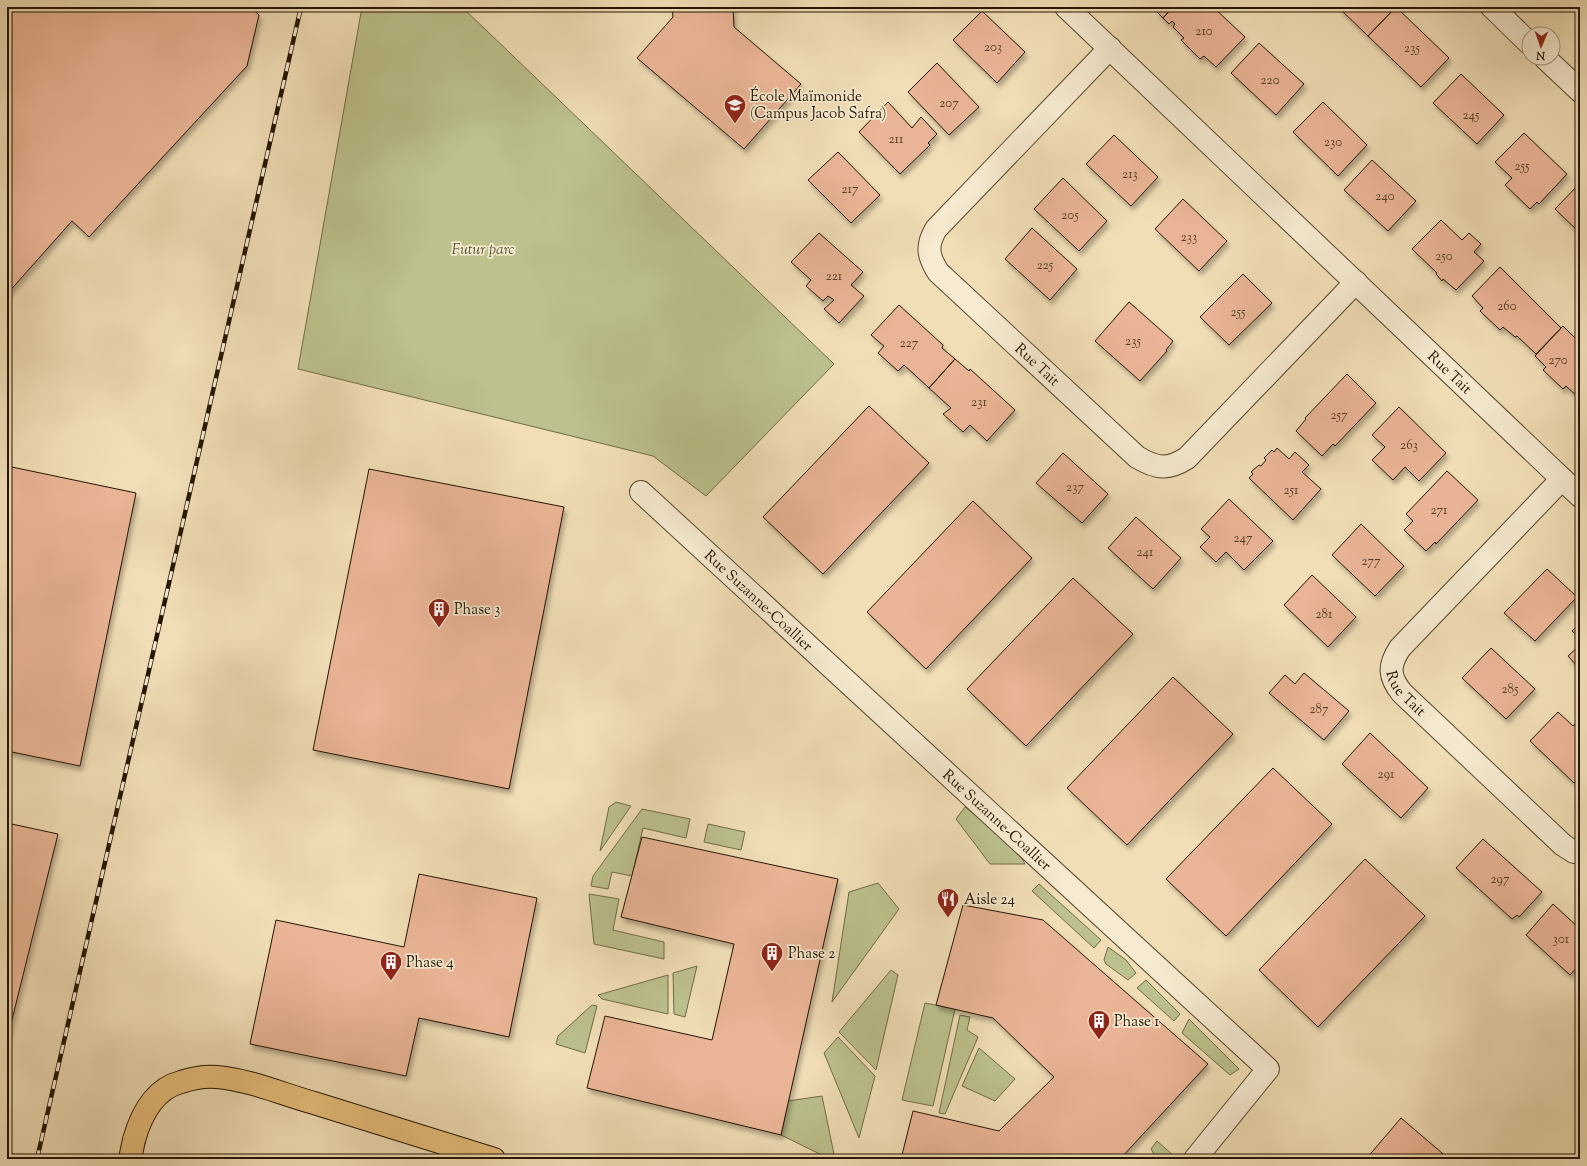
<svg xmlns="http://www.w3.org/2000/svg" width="1587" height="1166" viewBox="0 0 1587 1166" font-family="'Sorts Mill Goudy',serif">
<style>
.green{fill:#bcc18d;stroke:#706b47}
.building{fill:#eab596;stroke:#241501;filter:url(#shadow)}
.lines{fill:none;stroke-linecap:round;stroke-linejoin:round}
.minor-casing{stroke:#57472e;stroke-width:24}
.primary-casing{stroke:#241501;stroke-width:24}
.path{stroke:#241501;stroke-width:2.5;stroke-dasharray:1 2;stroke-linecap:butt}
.minor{stroke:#f6ead0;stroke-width:22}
.primary{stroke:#e8bf7b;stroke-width:22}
.rail-casing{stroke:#241501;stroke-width:4.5}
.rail{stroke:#f6ead0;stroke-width:3;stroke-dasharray:9;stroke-linecap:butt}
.primary-bridge-casing{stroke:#241501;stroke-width:24;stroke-linecap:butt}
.primary-bridge{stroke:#e8bf7b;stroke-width:22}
.labels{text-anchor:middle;stroke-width:3.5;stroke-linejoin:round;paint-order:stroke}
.number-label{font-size:13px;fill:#563d26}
.poi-label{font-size:15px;fill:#241501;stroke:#f6ead0;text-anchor:start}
.park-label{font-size:15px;font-style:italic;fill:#595132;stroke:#f6ead0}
.street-label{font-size:15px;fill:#241501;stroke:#f6ead0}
</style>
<defs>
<filter id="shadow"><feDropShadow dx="2.5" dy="4.5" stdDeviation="2" flood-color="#0004"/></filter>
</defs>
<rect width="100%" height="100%" fill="#f1deb6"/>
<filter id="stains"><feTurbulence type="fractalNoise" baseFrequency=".005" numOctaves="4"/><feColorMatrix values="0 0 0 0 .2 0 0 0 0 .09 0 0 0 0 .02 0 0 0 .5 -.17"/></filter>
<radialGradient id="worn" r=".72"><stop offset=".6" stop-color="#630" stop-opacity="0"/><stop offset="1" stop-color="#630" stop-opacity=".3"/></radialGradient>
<path class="green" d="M362,7h100l372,357 -128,132 -53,-40 -355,-87z
M616,802l15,4 -31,45 9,-44z
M965,807l51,41 9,16h-35l-34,-45z
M642,809l48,10 -4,19 -43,-10 -11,48 -20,-4 -4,17 -17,-3 2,-10z
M708,824l37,8 -4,18 -37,-8z
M878,883l21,26 -67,93 17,-110z
M1039,884l62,56 -7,8 -62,-57z
M589,894l30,5 -6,31 51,12v17l-70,-15z
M1108,947l18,13 10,13 -8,7 -22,-16 -2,-4z
M697,966l-12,51 -11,-3 -1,-41z
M891,970l7,5 -22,95 -37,-38z
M668,975v39l-66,-15 -4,-4z
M1146,980l34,34 -6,7 -37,-33z
M925,1003l30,6 -22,97 -31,-6z
M592,1005l5,1 -12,47 -29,-9 2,-8z
M960,1015l10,2 -3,13 11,7 -33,77 -6,-1z
M1189,1019l50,50 -9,6 -48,-42z
M838,1037l37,39 -16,62 -35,-85z
M979,1048l36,31 -20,22 -33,-15z
M822,1096l13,63h-5l-49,-24 7,-34z
M1157,1141l17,15 -3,3h-18l2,-3 -4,-7z"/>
<path class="building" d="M7,7h243l9,8 -12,51 -158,171 -17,-16 -65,73z
M672,7h61l1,20 67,57 -57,65 -107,-91 36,-41z
M1157,7h16l-10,11 -6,-6 3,-3z
M1173,7h40l32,30 -29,30 -12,-11 -4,3 -19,-19 3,-2 -11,-11 2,-3 -3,-3 -3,3 -6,-6z
M1338,7h58l-28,29z
M1396,7l53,51 -28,29 -53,-51z
M982,11l43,41 -28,31 -44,-43z
M1259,43l45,41 -28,31 -45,-42z
M937,63l42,44 -30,28 -41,-43z
M1461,74l43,41 -27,29 -44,-41z
M888,102l24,26 9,-11 16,17 -9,9 2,2 -30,29 -41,-42z
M1323,102l44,43 -29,31 -45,-44z
M1524,133l43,41 -28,30 -2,-2 -7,7 -25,-24 7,-7 -17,-16z
M1114,135l44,42 -27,29 -45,-42z
M838,152l42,43 -29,28 -43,-43z
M1372,160l44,41 -28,30 -44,-41z
M1063,178l44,43 -28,30 -45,-42z
M1580,183v50l-25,-24z
M1183,199l44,42 -28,30 -44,-42z
M1441,220l21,20 7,-7 12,11 -7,8 10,9 -28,29 -13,-11 -1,2 -6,-7 1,-1 -25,-24z
M1032,228l45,41 -27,31 -45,-41z
M819,233l44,39 -12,13 13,11 -25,27 -15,-14 10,-9 -6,-4 -5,5 -17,-15 5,-6 -20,-18z
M1500,267l61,61 -25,26 -19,-18 -2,1 -12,-10 -3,3 -20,-19 3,-3 -11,-12z
M1243,274l29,29 -43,42 -29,-28z
M1129,302l44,39 -7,9 1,1 -27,30 -45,-40z
M899,305l44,40 -1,3 13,11 -26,29 -25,-23 -6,6 -20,-18 6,-7 -13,-11z
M1563,326l17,17v51l-2,3 -12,-11 -3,3 -20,-19 3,-3 -11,-11z
M955,359l14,12 1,-2 45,41 -28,31 -17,-16 -7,7 -20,-18 8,-6 -22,-20z
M1347,374l29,29 -41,43 -2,-2 -11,12 -26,-25 10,-12 -1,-1z
M869,406l60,57 -106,111 -60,-57z
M1399,407l47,46 -27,28 -14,-14 -12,13 -21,-20 13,-13 -13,-12z
M1277,448l12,11 6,-7 14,13 -7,7 19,17 -28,31 -44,-42 4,-4 -2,-2 8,-7 2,1 5,-6 -2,-2 8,-8 2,2z
M1063,453l45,41 -26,29 -46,-40z
M7,466l129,27 -56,273 -73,-15z
M369,469l195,38 -55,282 -196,-39z
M1447,471l31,29 -42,44 -1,-2 -9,9 -22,-21 9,-9 -7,-7z
M1229,499l44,42 -29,29 -18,-18 -10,10 -16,-15 10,-10 -9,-8z
M973,501l59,57 -106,111 -59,-57z
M1136,517l45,41 -28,31 -45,-41z
M1361,524l43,42 -29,30 -43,-41z
M1547,569l30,28 -42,44 -31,-28z
M1312,575l44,42 -28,30 -44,-42z
M1073,578l60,56 -107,112 -59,-57z
M1580,623v15l-8,-7z
M1580,645v24l-12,-13z
M1491,648l44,41 -29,30 -44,-41z
M1304,673l45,38 -25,29 -55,-47 16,-18 10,9z
M1173,677l60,57 -106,111 -60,-57z
M1558,712l15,14 7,-7v58l-6,6 -44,-42z
M1370,733l58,55 -27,30 -59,-54z
M1273,768l59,56 -106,112 -60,-57z
M7,823l51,11 -51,206z
M642,837l196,42 -57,256 -194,-47 18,-72 107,24 22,-96 -113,-27z
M1483,839l59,53 -23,25 -2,-2 -5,4 -56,-51z
M1365,859l60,57 -107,111 -59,-57z
M419,874l118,24 -28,139 -90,-19 -13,58 -156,-32 26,-124 128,27z
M1553,904l27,25v35l-10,11 -44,-40z
M963,905l80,15 165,144 -88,95h-219l12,-48 86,20 55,-54 -61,-59 -57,-13z
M1401,1118l48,41h-83z"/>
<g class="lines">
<g class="minor-casing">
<g id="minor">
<path id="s1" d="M1066,7l514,489"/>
<path d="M1492,7l37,36"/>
<path id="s2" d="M1110,48l-174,181c-10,17 -8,27 2,43l199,185c20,12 31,13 50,1l169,-176"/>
<path d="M1545,58l35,33"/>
<path id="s3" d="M1562,479l-162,169c-12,18 -11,29 2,45l161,152 11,7 6,1"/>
<path id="s4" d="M641,492l627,577 -73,90"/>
</g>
</g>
<g class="primary-casing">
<path id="primary" d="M134,1140c7,-25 20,-51 47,-58 12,-4 24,-6 36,-5 33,3 65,17 97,26 60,19 120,37 180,56"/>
</g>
<path class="path" d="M7,1155h97
M157,1156l59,3"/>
<use href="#minor" class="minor"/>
<use href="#primary" class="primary"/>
<g class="rail-casing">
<path id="rail" d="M37,1159l264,-1152"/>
</g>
<use href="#rail" class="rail"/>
<g class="primary-bridge-casing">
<path id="primary-bridge" d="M130,1159l4,-19"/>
</g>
<use href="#primary-bridge" class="primary-bridge"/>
</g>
<defs>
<g id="school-pin" transform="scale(1.15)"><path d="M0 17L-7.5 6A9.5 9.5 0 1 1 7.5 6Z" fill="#8f2418" stroke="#f6ead0"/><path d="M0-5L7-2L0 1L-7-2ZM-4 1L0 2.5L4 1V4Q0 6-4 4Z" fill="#fff"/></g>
<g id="building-pin" transform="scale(1.15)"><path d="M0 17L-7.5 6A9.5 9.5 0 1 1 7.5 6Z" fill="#8f2418" stroke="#f6ead0"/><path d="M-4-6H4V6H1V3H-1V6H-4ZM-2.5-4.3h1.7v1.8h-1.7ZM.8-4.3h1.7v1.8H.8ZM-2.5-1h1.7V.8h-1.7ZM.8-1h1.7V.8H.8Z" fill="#fff"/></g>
<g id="restaurant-pin" transform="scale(1.15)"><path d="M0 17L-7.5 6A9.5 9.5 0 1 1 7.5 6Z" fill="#8f2418" stroke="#f6ead0"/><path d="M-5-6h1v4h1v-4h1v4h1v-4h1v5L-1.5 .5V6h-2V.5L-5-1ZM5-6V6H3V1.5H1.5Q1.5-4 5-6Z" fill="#fff"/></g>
</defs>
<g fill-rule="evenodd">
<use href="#school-pin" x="735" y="105"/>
<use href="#building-pin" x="439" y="609"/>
<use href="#restaurant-pin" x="948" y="899"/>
<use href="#building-pin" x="772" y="953"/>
<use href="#building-pin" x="391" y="962"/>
<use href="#building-pin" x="1099" y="1021"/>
</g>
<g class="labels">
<g class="number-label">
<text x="1204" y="35">210</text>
<text x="993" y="51">203</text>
<text x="1412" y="52">235</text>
<text x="1270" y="84">220</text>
<text x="949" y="107">207</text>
<text x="1471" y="119">245</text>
<text x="896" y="143">211</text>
<text x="1333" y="146">230</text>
<text x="1522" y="170">255</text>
<text x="1130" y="178">213</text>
<text x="850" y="193">217</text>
<text x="1385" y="200">240</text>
<text x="1070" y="219">205</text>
<text x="1189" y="241">233</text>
<text x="1444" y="260">250</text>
<text x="1045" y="269">225</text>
<text x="834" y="280">221</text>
<text x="1507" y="310">260</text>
<text x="1238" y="316">255</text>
<text x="1133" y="345">235</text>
<text x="909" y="347">227</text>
<text x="1558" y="364">270</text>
<text x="979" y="406">231</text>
<text x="1339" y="419">257</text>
<text x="1409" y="449">263</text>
<text x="1075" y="491">237</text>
<text x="1291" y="494">251</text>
<text x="1439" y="514">271</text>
<text x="1243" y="542">247</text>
<text x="1145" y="556">241</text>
<text x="1371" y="565">277</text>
<text x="1324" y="618">281</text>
<text x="1510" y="693">285</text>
<text x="1319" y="713">287</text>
<text x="1386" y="778">291</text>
<text x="1500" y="883">297</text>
<text x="1561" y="943">301</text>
</g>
<g class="poi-label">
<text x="750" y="101">École Maïmonide<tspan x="750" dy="17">(Campus Jacob Safra)</tspan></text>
<text x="454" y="614">Phase 3</text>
<text x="964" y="904">Aisle 24</text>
<text x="788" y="958">Phase 2</text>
<text x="406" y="967">Phase 4</text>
<text x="1114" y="1026">Phase 1</text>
</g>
<g class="park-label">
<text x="483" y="254">Futur parc</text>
</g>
<g class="street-label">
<text dy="5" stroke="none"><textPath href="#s2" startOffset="433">Rue Tait</textPath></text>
<text dy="5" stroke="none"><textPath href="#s1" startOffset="530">Rue Tait</textPath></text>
<text dy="5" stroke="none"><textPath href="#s4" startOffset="160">Rue Suzanne-Coallier</textPath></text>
<text dy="5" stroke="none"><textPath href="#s3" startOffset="286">Rue Tait</textPath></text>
<text dy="5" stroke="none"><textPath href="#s4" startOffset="484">Rue Suzanne-Coallier</textPath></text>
</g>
</g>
<rect width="1587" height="1166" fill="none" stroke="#f1deb6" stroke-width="24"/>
<rect x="8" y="8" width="1571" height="1150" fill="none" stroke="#241501" stroke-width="2"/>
<rect x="12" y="12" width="1563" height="1142" fill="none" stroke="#241501"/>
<g transform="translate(1541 46) rotate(182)"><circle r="19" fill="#f6ead0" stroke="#a2957d"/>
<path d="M0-3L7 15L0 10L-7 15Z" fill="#8f2418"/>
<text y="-6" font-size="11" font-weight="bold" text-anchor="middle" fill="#241501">N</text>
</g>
<rect width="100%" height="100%" filter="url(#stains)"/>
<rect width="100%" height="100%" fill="url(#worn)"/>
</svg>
